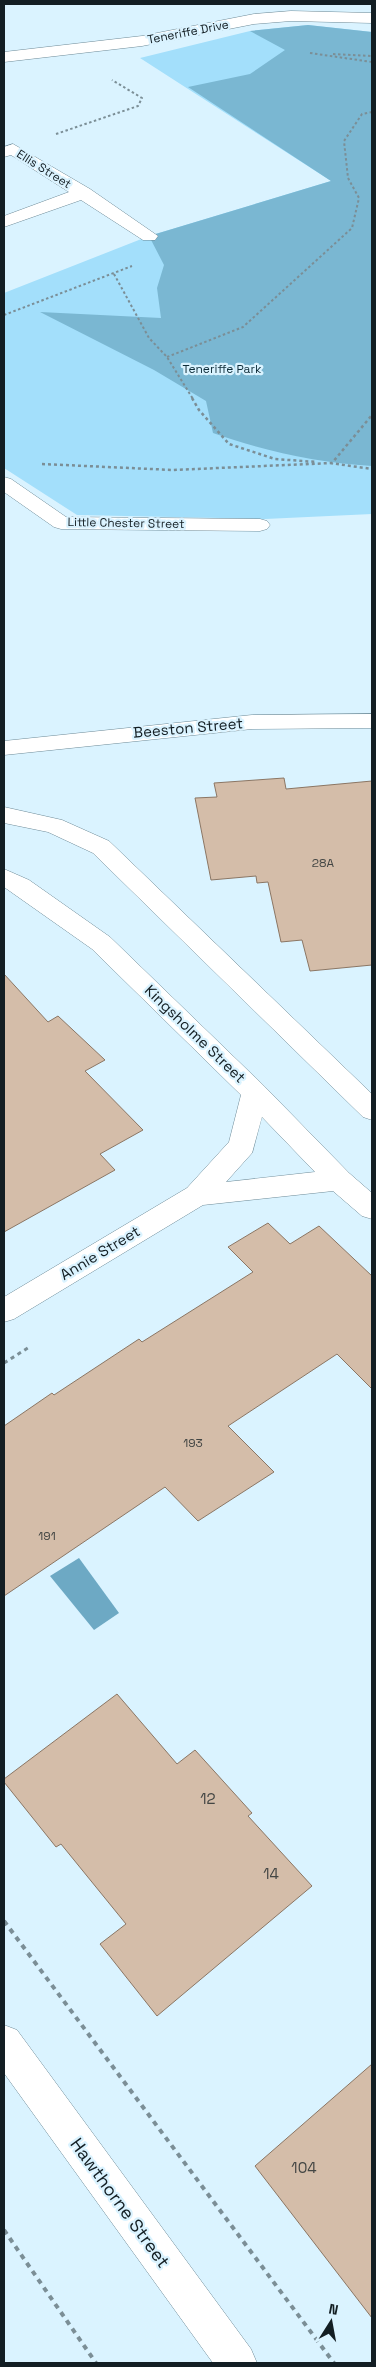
<svg xmlns="http://www.w3.org/2000/svg" width="376" height="2367" viewBox="0 0 376 2367" font-family="'Space Grotesk',sans-serif">
<style>
.green{fill:#a3dffb}
.forest{fill:#7ab7d2}
.water{fill:#6da9c4}
.building{fill:#d4bda9;stroke:#8b7664}
.lines{fill:none;stroke-linecap:round;stroke-linejoin:round}
.minor-casing{stroke:#6e8b98;stroke-width:1}
.path-far3{stroke:#7b8e96;stroke-width:2;stroke-dasharray:2.5 2.5;stroke-linecap:butt}
.path-far2{stroke:#7b8e96;stroke-width:2.5;stroke-dasharray:3 3;stroke-linecap:butt}
.path-far1{stroke:#7b8e96;stroke-width:3;stroke-dasharray:4 4;stroke-linecap:butt}
.path{stroke:#7b8e96;stroke-width:4;stroke-dasharray:5 5;stroke-linecap:butt}
.minor{fill:#fff;fill-rule:evenodd}
.labels{text-anchor:middle;stroke-width:4.5;stroke-linejoin:round;paint-order:stroke}
.far-street-label{font-size:12px;fill:#131e23;stroke:#daf3ff}
.far-park-label{font-size:12px;fill:#102e3a;stroke:#daf3ff}
.number-label{font-size:12px;fill:#434644}
.street-label{font-size:15px;fill:#131e23;stroke:#daf3ff}
.near-number-label{font-size:15px;fill:#434644}
.near-street-label{font-size:18px;fill:#131e23;stroke:#daf3ff}
</style>
<rect width="100%" height="100%" fill="#daf3ff"/>
<path class="green" d="M308,25l64,7v482l-107,5 -188,-4 -73,-47v-175l145,-57 182,-55 -191,-123 110,-27z"/>
<path class="forest" d="M308,25l64,7v434c-58,-4 -104,-14 -159,-33l-7,-32 -52,-31 -114,-58 121,6 -4,-30 7,-23 -15,-29 182,-55 -143,-94 62,-13 35,-24 -35,-19z"/>
<path class="water" d="M79,1558l40,55 -25,17 -44,-54z"/>
<path class="building" d="M284,778l2,11 86,-8v184l-62,6 -8,-31 -21,2 -13,-60 -11,1 -1,-7 -45,4 -16,-82 22,-1 -3,-14z
M4,974l44,48 10,-6 47,44 -20,11 58,59 -43,24 15,16 -111,62z
M268,1223l22,21 29,-18 53,50v113l-35,-35 -109,72 46,46 -76,49 -33,-34 -161,109v-170l48,-33 2,2 85,-56 3,3 111,-70 -25,-25z
M117,1694l60,70 18,-14 57,63 -4,3 64,70 -155,130 -57,-72 26,-20 -65,-80 -5,3 -52,-65v-3z
M372,2064v254l-117,-152z"/>
<g class="lines">
<g class="minor-casing">
<path id="minor" d="M291,11l81,2v10l-81,-2 -37,3 -112,22 -138,16v-10l138,-16 112,-22z
M13,144l77,45 68,47 -3,4h-12l-62,-40 -77,27v-11l65,-24 -58,-37 -7,2v-10z
M4,477l7,2 55,38 194,2 7,2 3,4 -3,4 -7,2 -199,-2 -7,-2 -50,-35z
M372,714v14l-120,1 -248,26v-14l248,-26z
M4,807l58,13 47,21 263,253v26l-9,-3 -270,-264 -45,-21 -44,-9z
M4,869l25,11 81,57 154,149 85,87 23,20v26l-10,-3 -29,-25 -130,14 -189,114 -10,3v-25l183,-109 42,-46 12,-47 -149,-146 -88,-62zM262,1117l53,55 -89,10 26,-29z
M4,2025l13,5 234,319 6,14h-44l-209,-290z"/>
</g>
<path class="path-far3" d="M310,53l62,9
M333,54l39,2
M56,134l82,-28 4,-8 -30,-18
M114,274l35,64 18,19 26,42
M4,315l128,-49
M167,357l76,-30 109,-99 7,-30 -11,-20 -4,-37 18,-27 10,-2"/>
<path class="path-far2" d="M192,398l7,12 30,34 46,15 42,3
M330,463l42,6
M42,464l131,6 159,-7 40,-48"/>
<path class="path-far1" d="M4,1363l27,-17"/>
<path class="path" d="M4,1921l330,442
M4,2230l92,133"/>
<use href="#minor" class="minor"/>
</g>
<g class="labels">
<g class="far-street-label">
<text transform="translate(188 32) rotate(-11)" y="4">Teneriffe Drive</text>
<text transform="translate(44 169) rotate(32)" y="4">Ellis Street</text>
<text transform="translate(126 523) rotate(1)" y="4">Little Chester Street</text>
</g>
<g class="far-park-label">
<text x="222" y="373">Teneriffe Park</text>
</g>
<g class="number-label">
<text x="323" y="867">28A</text>
<text x="193" y="1447">193</text>
<text x="47" y="1540">191</text>
</g>
<g class="street-label">
<text transform="translate(188 728) rotate(-5)" y="5">Beeston Street</text>
<text transform="translate(195 1034) rotate(44)" y="5">Kingsholme Street</text>
<text transform="translate(100 1253) rotate(-31)" y="5">Annie Street</text>
</g>
<g class="near-number-label">
<text x="208" y="1804">12</text>
<text x="271" y="1879">14</text>
<text x="304" y="2173">104</text>
</g>
<g class="near-street-label">
<text transform="translate(120 2203) rotate(54)" y="6">Hawthorne Street</text>
</g>
</g>
<rect width="376" height="2367" fill="none" stroke="#131e23" stroke-width="10"/>
<g transform="translate(331 2322) rotate(11)" stroke="#daf3ff" stroke-width="4" paint-order="stroke">
<path d="M0-4L9 19L0 12L-9 19Z" fill="#131e23"/>
<text y="-8" font-size="14" font-weight="bold" text-anchor="middle" fill="#131e23">N</text>
</g>
</svg>
